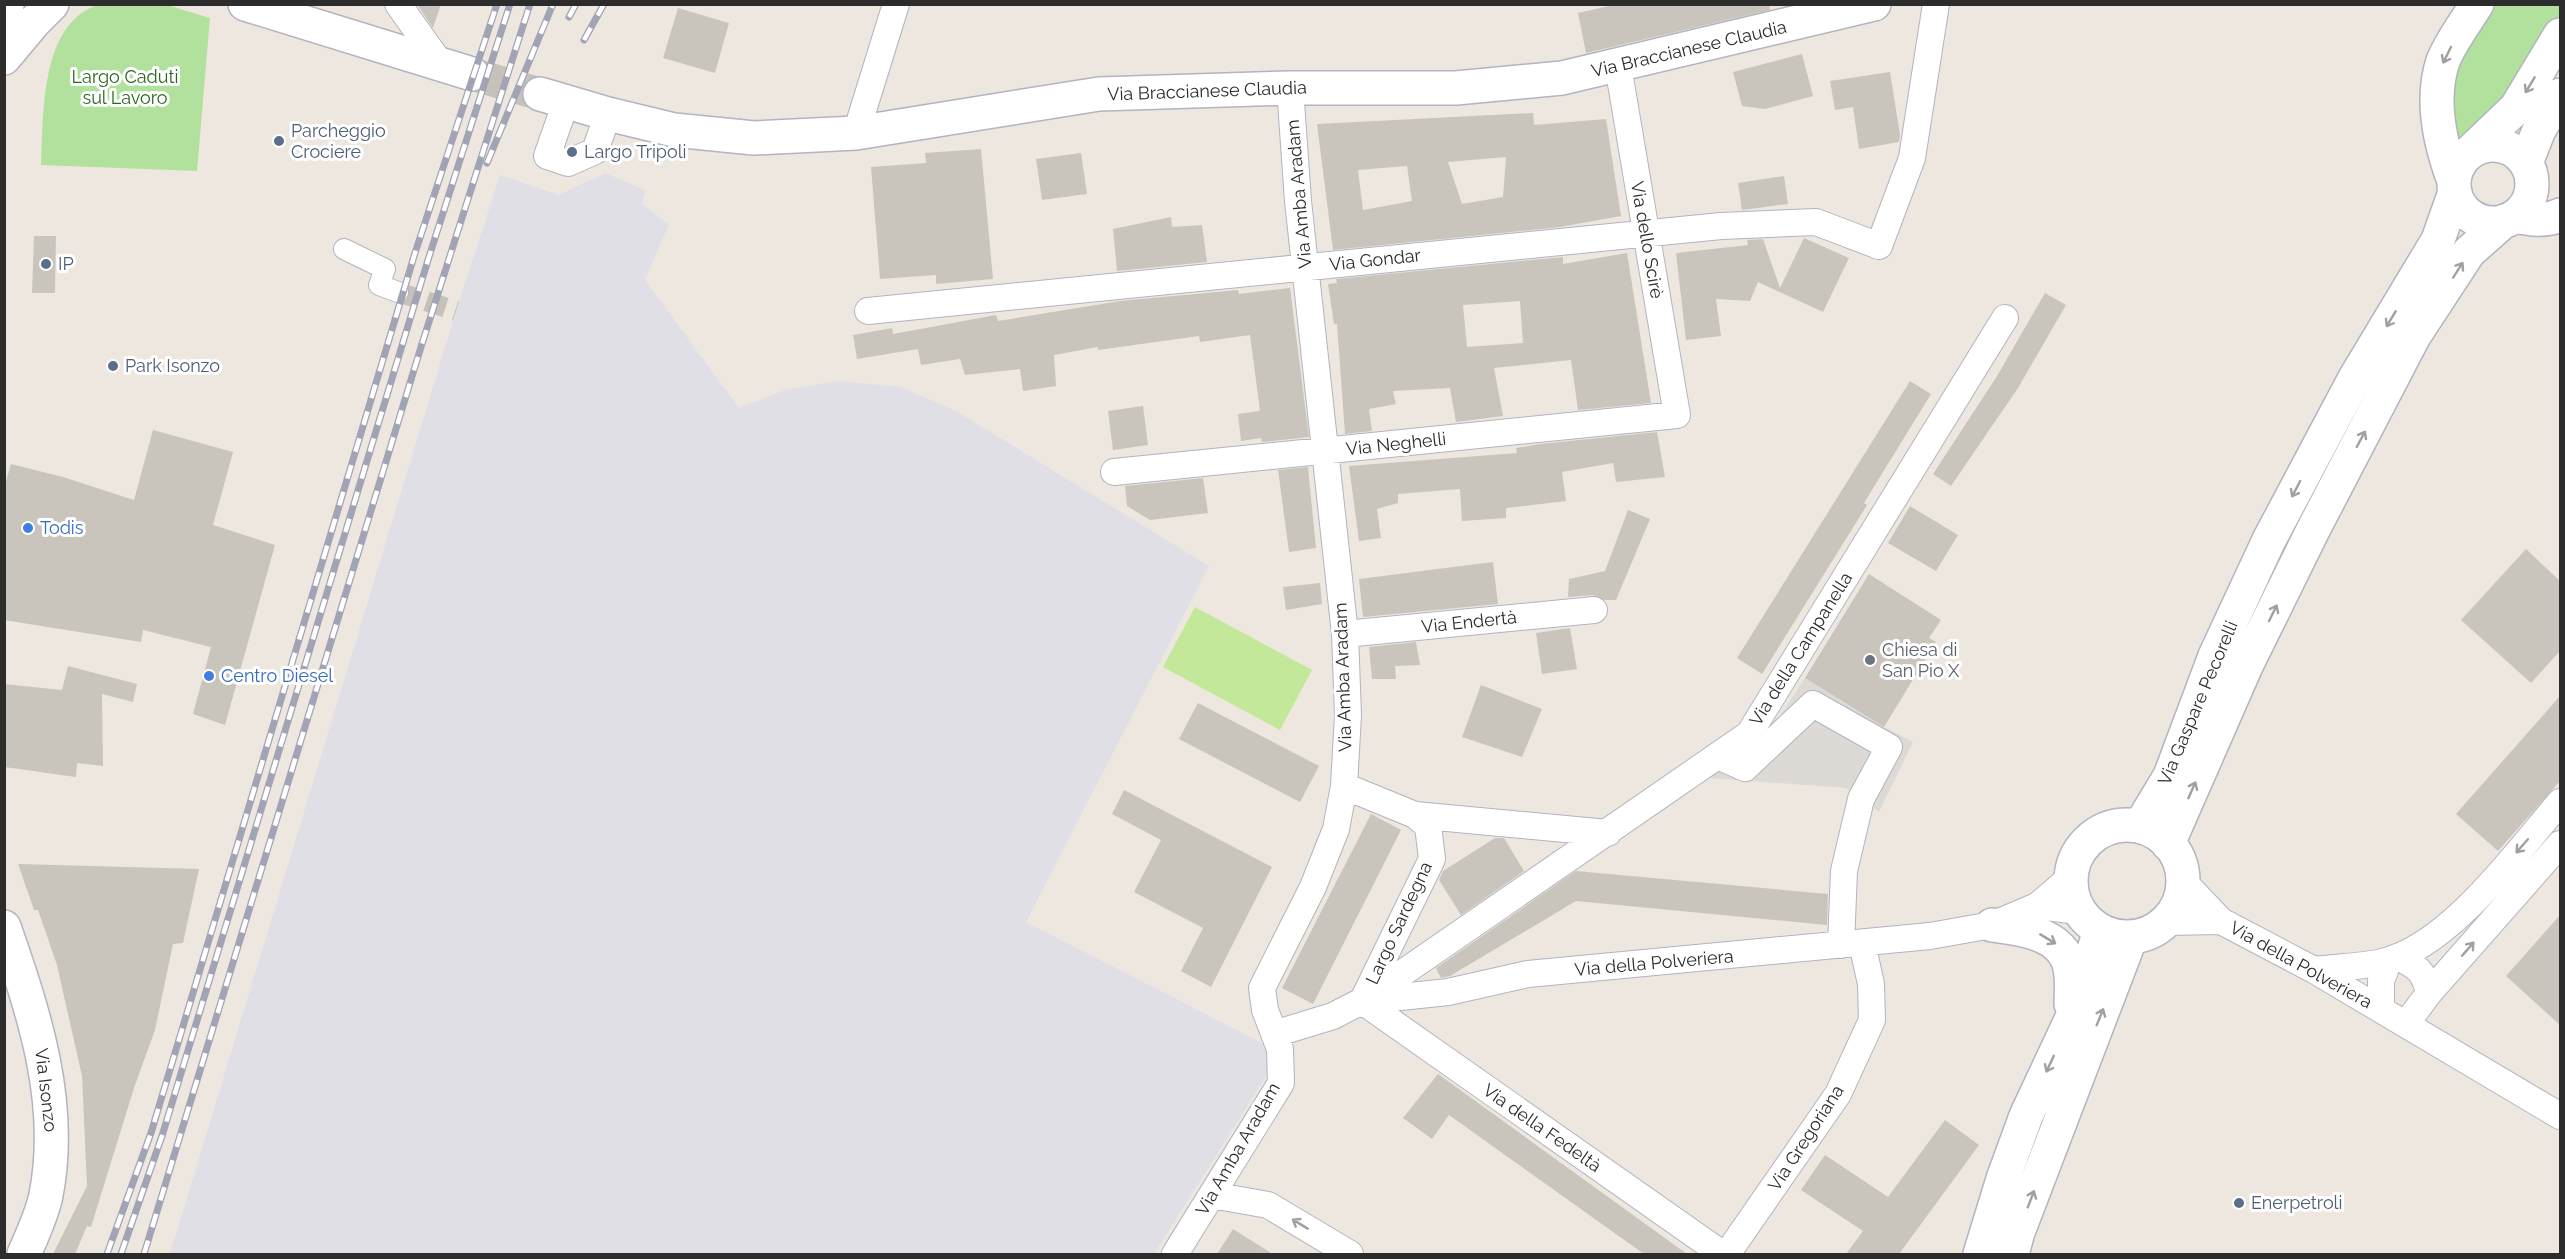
<svg xmlns="http://www.w3.org/2000/svg" width="2565" height="1259" viewBox="0 0 2565 1259" font-family="Raleway,sans-serif">
<style>
.industrial{fill:#e1dfe6}
.green{fill:#b2e19e}
.pitch{fill:#c4e89a}
.plaza{fill:#dddad5}
.building{fill:#c9c5bd;fill-rule:evenodd}
.lines{fill:none;stroke-linecap:round;stroke-linejoin:round}
.pedestrian-tunnel{stroke:#c6c2bb;stroke-width:20;stroke-dasharray:20 10;stroke-linecap:butt}
.tertiary-tunnel{stroke:#c6c2bb;stroke-width:33;stroke-dasharray:33 16;stroke-linecap:butt}
.pedestrian-casing{stroke:#b2b4bf;stroke-width:22}
.minor-casing{stroke:#b2b4bf;stroke-width:28}
.tertiary-casing{stroke:#b2b4bf;stroke-width:36}
.secondary-casing{stroke:#b2b4bf;stroke-width:36}
.pedestrian{stroke:#fff;stroke-width:20}
.minor{stroke:#fff;stroke-width:26}
.tertiary{stroke:#fff;stroke-width:33}
.secondary{stroke:#fff;stroke-width:33}
.rail-casing{stroke:#a1a4b5;stroke-width:7}
.rail{stroke:#fff;stroke-width:4.5;stroke-dasharray:14;stroke-linecap:butt}
.oneway{stroke:#a0a0a0}
.service-dot{fill:#5c6f8a;stroke:#fff;stroke-width:2}
.shop-dot{fill:#3f7fe0;stroke:#fff;stroke-width:2}
.worship-dot{fill:#6b7280;stroke:#fff;stroke-width:2}
.labels{text-anchor:middle;stroke-width:6;stroke-linejoin:round;paint-order:stroke}
.street-label{font-size:18px;fill:#2c2c2c;stroke:#fff}
.park-label{font-size:18px;fill:#2a671d;stroke:#fff}
.service-label{font-size:18px;fill:#4e5e75;stroke:#fff;text-anchor:start}
.shop-label{font-size:18px;fill:#366cbe;stroke:#fff;text-anchor:start}
.worship-label{font-size:18px;fill:#5b616d;stroke:#fff;text-anchor:start}
</style>
<rect width="100%" height="100%" fill="#ede7df"/>
<path class="industrial" d="M605,173l40,17 -3,14 27,20 -24,56 94,128 46,-18 52,-9 64,6 55,24 253,155 -183,356 238,122 5,5 1,21 -116,184h-984l286,-943 44,-136 59,20z"/>
<path class="green" d="M167,5l43,13 -13,153 -156,-6c3,-50 -2,-139 56,-160 13,-4 54,-1 70,0z
M2495,5h65v13l-51,86 -48,45 -14,-43 10,-39z"/>
<path class="pitch" d="M1195,607l117,63 -32,60 -117,-63z"/>
<path class="plaza" d="M1805,678l79,49 29,15 -34,70 -33,-24 -138,-10 56,-38z"/>
<path class="building" d="M417,4h24l-8,24z
M1618,4h151l1,6 -184,43 -8,-40z
M678,8l51,15 -14,50 -52,-15z
M1802,54l11,42 -48,13 -23,-3 -9,-34z
M1890,72l10,63 -1,7 -40,7 -6,-42 -18,3 -5,-29z
M1533,113l1,12 72,-6 15,97 -61,11 -227,23 -16,-126zM1506,157l-3,40 -41,7 -14,-42zM1407,166l5,35 -49,9 -5,-40z
M981,149l12,130 -57,5v-9l-56,4 -9,-112 55,-4 -1,-10z
M1081,153l6,41 -45,6 -6,-41z
M1784,176l4,28 -46,6 -4,-27z
M1171,217l1,10 30,-2 5,37 -90,9 -4,-42z
M34,236h22l-1,57h-23z
M1804,238l45,20 -26,54 -65,-30 -8,19 -34,-2 5,37 -35,4 -10,-87 72,-8 -1,-5 16,-1 17,49z
M1627,253l24,150 -73,7 -7,-50 -77,8 9,48 -47,6 -6,-34 -57,3 3,13 -27,5 3,22 -27,3 -8,-110h-3l-6,-40 9,-1 -1,-4 227,-22v7zM1520,301l3,42 -56,4 -4,-42z
M1290,288l19,149 -47,5 -1,-4 -20,3 -3,-27 22,-3 -10,-76 -50,7 -1,-6 -101,14v-3l-44,8 2,31 -33,5 -3,-22 -55,6 -5,-16 -39,6 -3,-16 -61,10 -4,-24 39,-7 1,6 103,-19 2,6 122,-20 118,-11 1,4z
M2045,293l21,12 -48,83 -67,98 -18,-12 64,-98z
M1910,381l21,13 -67,109 3,2 -105,169 -25,-16z
M1143,406l5,39 -35,5 -5,-39z
M153,430l80,22 -20,73 62,20 -50,180 -32,-11 18,-67 -68,-17 -2,12 -137,-22v-132l7,-24 52,13 71,23z
M1657,432l8,45 -49,5 -3,-19 -51,9 4,29 -60,7v10l-44,3 -2,-32 -62,5v9l-21,6 4,29 -22,3 -10,-75 168,-13 -1,-5 24,-4z
M1308,467l8,81 -27,4 -11,-82z
M1203,478l5,35 -58,7 -23,-14 -2,-20z
M1910,506l48,29 -22,36 -48,-28z
M1628,510l22,9 -34,81h-11l-12,-5 -25,2 1,-18 36,-8z
M2526,549l34,32v70l-29,32 -70,-63z
M1493,562l5,42 -135,13 -4,-38z
M1869,574l72,46 -12,18 7,4 -52,85 -79,-49z
M1320,583l2,21 -36,6 -3,-23z
M1570,628l7,41 -35,5 -6,-41z
M1416,642l4,23 -25,1 1,13h-24l-3,-32z
M68,666l69,18 -4,18 -31,-8 1,72 -26,-3 -1,14 -72,-10v-83l58,6z
M1481,685l61,24 -20,48 -60,-20z
M2560,696v85l-62,70 -42,-37z
M1198,703l121,63 -19,36 -121,-63z
M1124,790l148,77 -61,120 -30,-16 22,-43 -69,-36 27,-52 -49,-26z
M1371,814l30,16 -88,174 -31,-16z
M1495,838h9l20,33 -63,44 -22,-35 4,-9z
M18,864l181,5 -16,74 -10,1 -18,86 -21,58 -43,139 -4,-1 -12,28h-22l34,-68 -5,-110 -25,-111 -19,-55h-4z
M1576,871l252,23 -1,31 -251,-24 -126,75 -9,2 -5,-10z
M2560,915v110l-54,-49z
M1438,1074l249,180h-43l-195,-139 -17,24 -29,-21z
M1945,1120l34,25 -80,109h-53l17,-23 -62,-41 24,-35 63,42z
M1233,1229l40,25h-56z"/>
<g class="lines">
<path class="pedestrian-tunnel" d="M398,292l58,19"/>
<path class="tertiary-tunnel" d="M472,74l68,20"/>
<g class="pedestrian-casing">
<path id="pedestrian" d="M344,249l41,20 -6,16 19,7"/>
</g>
<g class="minor-casing">
<path id="minor" d="M398,4l44,62
M566,102l-19,54 21,7 27,-12 13,-37
M856,133l40,-129
M868,311l853,-85 95,-4 63,24 33,-88 24,-154
M1114,472l563,-57 -59,-349
M1345,634l249,-24
M1718,756l27,12 68,-64 76,43 -28,52 -17,72 -3,74
M1344,786l71,29 13,11 4,33 -68,139
M1415,815l193,18
M2183,881l38,40 93,49 246,146
M2037,906l42,5
M2165,922l56,-1
M2397,957c20,9 27,14 32,36
M2314,970c22,-3 47,-3 68,-8 67,-15 135,-110 178,-160
M1362,1001l387,-267 256,-416
M1362,1001l360,253
M2381,1009v-28l8,-21
M2406,1024l23,-31 131,-149
M1274,1034l59,-18 29,-15 86,-9 80,-18 402,-38 62,-11 45,-19 33,-28
M1212,1195l56,10 82,49
M1175,1254l106,-171 -1,-34 -15,-39 -3,-22 51,-101 23,-58 8,-43 4,-71 -3,-81 -47,-433 -8,-113
M1727,1254l111,-160 34,-74 -1,-36 -9,-41"/>
</g>
<g class="tertiary-casing">
<path id="tertiary" d="M245,4l227,70
M540,94l68,20 66,16 80,8 102,-5 243,-39 191,-6h166l106,-10 312,-74
M2454 184a39 39 0 1 1 78 0a39 39 0 1 1-78 0Z
M2470,152l46,-44 44,-73
M2526,163l13,-33 21,-35
M2454,181c-14,-37 -24,-81 -11,-120 8,-20 23,-39 34,-57
M2515,216c15,3 31,6 45,-1
M2071 881a56 56 0 1 1 112 0a56 56 0 1 1-112 0Z
M2140,826l30,-50 45,-120 54,-116 86,-162 83,-138 17,-48
M2168,844l78,-178 66,-134 102,-196 55,-84 35,-31
M1992,925c32,4 77,9 79,51 1,9 0,19 0,28
M1980,1254l23,-75 23,-63 45,-96 29,-89
M2012,1254l6,-22 113,-295"/>
</g>
<g class="secondary-casing">
<path id="secondary" d="M4,44l3,-40
M4,58l31,-37 17,-17
M4,927c30,86 60,176 42,268 -4,20 -14,41 -22,59"/>
</g>
<use href="#pedestrian" class="pedestrian"/>
<use href="#minor" class="minor"/>
<use href="#tertiary" class="tertiary"/>
<use href="#secondary" class="secondary"/>
<g class="rail-casing">
<path id="rail" d="M569,17l7,-13
M584,40l20,-36
M487,163l66,-159
M107,1254l44,-121 264,-880 82,-249
M121,1254l41,-118 266,-876 82,-256
M144,1254l277,-907 109,-343"/>
</g>
<use href="#rail" class="rail"/>
</g>
<defs><path id="oneway-shaft" d="M-6 0H5M1.5-3L5.5 0L1.5 3" fill="none" stroke-width="1.6" stroke-linecap="round" stroke-linejoin="round" transform="scale(1.5)"/></defs>
<g class="oneway">
<use href="#oneway-shaft" transform="translate(2447 55) rotate(116)"/>
<use href="#oneway-shaft" transform="translate(2530 85) rotate(121)"/>
<use href="#oneway-shaft" transform="translate(2458 270) rotate(-57)"/>
<use href="#oneway-shaft" transform="translate(2391 319) rotate(121)"/>
<use href="#oneway-shaft" transform="translate(2361 439) rotate(-62)"/>
<use href="#oneway-shaft" transform="translate(2296 489) rotate(118)"/>
<use href="#oneway-shaft" transform="translate(2273 613) rotate(-64)"/>
<use href="#oneway-shaft" transform="translate(2192 790) rotate(-66)"/>
<use href="#oneway-shaft" transform="translate(2522 846) rotate(131)"/>
<use href="#oneway-shaft" transform="translate(2048 939) rotate(31)"/>
<use href="#oneway-shaft" transform="translate(2468 949) rotate(-49)"/>
<use href="#oneway-shaft" transform="translate(2100 1017) rotate(-68)"/>
<use href="#oneway-shaft" transform="translate(2050 1064) rotate(115)"/>
<use href="#oneway-shaft" transform="translate(2031 1199) rotate(-69)"/>
<use href="#oneway-shaft" transform="translate(1300 1224) rotate(-149)"/>
</g>
<g class="service-dot">
<circle cx="279" cy="141" r="6"/>
<circle cx="572" cy="152" r="6"/>
<circle cx="46" cy="264" r="6"/>
<circle cx="113" cy="366" r="6"/>
<circle cx="2239" cy="1203" r="6"/>
</g>
<g class="shop-dot">
<circle cx="28" cy="528" r="6"/>
<circle cx="209" cy="676" r="6"/>
</g>
<circle class="worship-dot" cx="1870" cy="660" r="6"/>
<g class="labels">
<g class="street-label">
<text transform="translate(1689 49) rotate(-13)" y="6">Via Braccianese Claudia</text>
<text transform="translate(1207 91) rotate(-2)" y="6">Via Braccianese Claudia</text>
<text transform="translate(1299 194) rotate(-95)" y="6">Via Amba Aradam</text>
<text transform="translate(1647 240) rotate(80)" y="6">Via dello Scirè</text>
<text transform="translate(1375 260) rotate(-6)" y="6">Via Gondar</text>
<text transform="translate(1396 444) rotate(-6)" y="6">Via Neghelli</text>
<text transform="translate(1469 622) rotate(-6)" y="6">Via Endertà</text>
<text transform="translate(1801 649) rotate(-58)" y="6">Via della Campanella</text>
<text transform="translate(1343 677) rotate(-92)" y="6">Via Amba Aradam</text>
<text transform="translate(2198 703) rotate(-67)" y="6">Via Gaspare Pecorelli</text>
<text transform="translate(1399 923) rotate(-65)" y="6">Largo Sardegna</text>
<text transform="translate(1654 963) rotate(-5)" y="6">Via della Polveriera</text>
<text transform="translate(2301 965) rotate(29)" y="6">Via della Polveriera</text>
<text transform="translate(46 1090) rotate(83)" y="6">Via Isonzo</text>
<text transform="translate(1542 1128) rotate(35)" y="6">Via della Fedeltà</text>
<text transform="translate(1806 1138) rotate(-57)" y="6">Via Gregoriana</text>
<text transform="translate(1238 1149) rotate(-60)" y="6">Via Amba Aradam</text>
</g>
<g class="park-label">
<text x="125" y="83">Largo Caduti<tspan x="125" dy="21">sul Lavoro</tspan></text>
</g>
<g class="service-label">
<text x="291" y="137">Parcheggio<tspan x="291" dy="21">Crociere</tspan></text>
<text x="584" y="158">Largo Tripoli</text>
<text x="58" y="270">IP</text>
<text x="125" y="372">Park Isonzo</text>
<text x="2251" y="1209">Enerpetroli</text>
</g>
<g class="shop-label">
<text x="40" y="534">Todis</text>
<text x="221" y="682">Centro Diesel</text>
</g>
<g class="worship-label">
<text x="1882" y="656">Chiesa di<tspan x="1882" dy="21">San Pio X</tspan></text>
</g>
</g>
<rect width="2565" height="1259" fill="none" stroke="#2c2c2c" stroke-width="12"/>
</svg>
